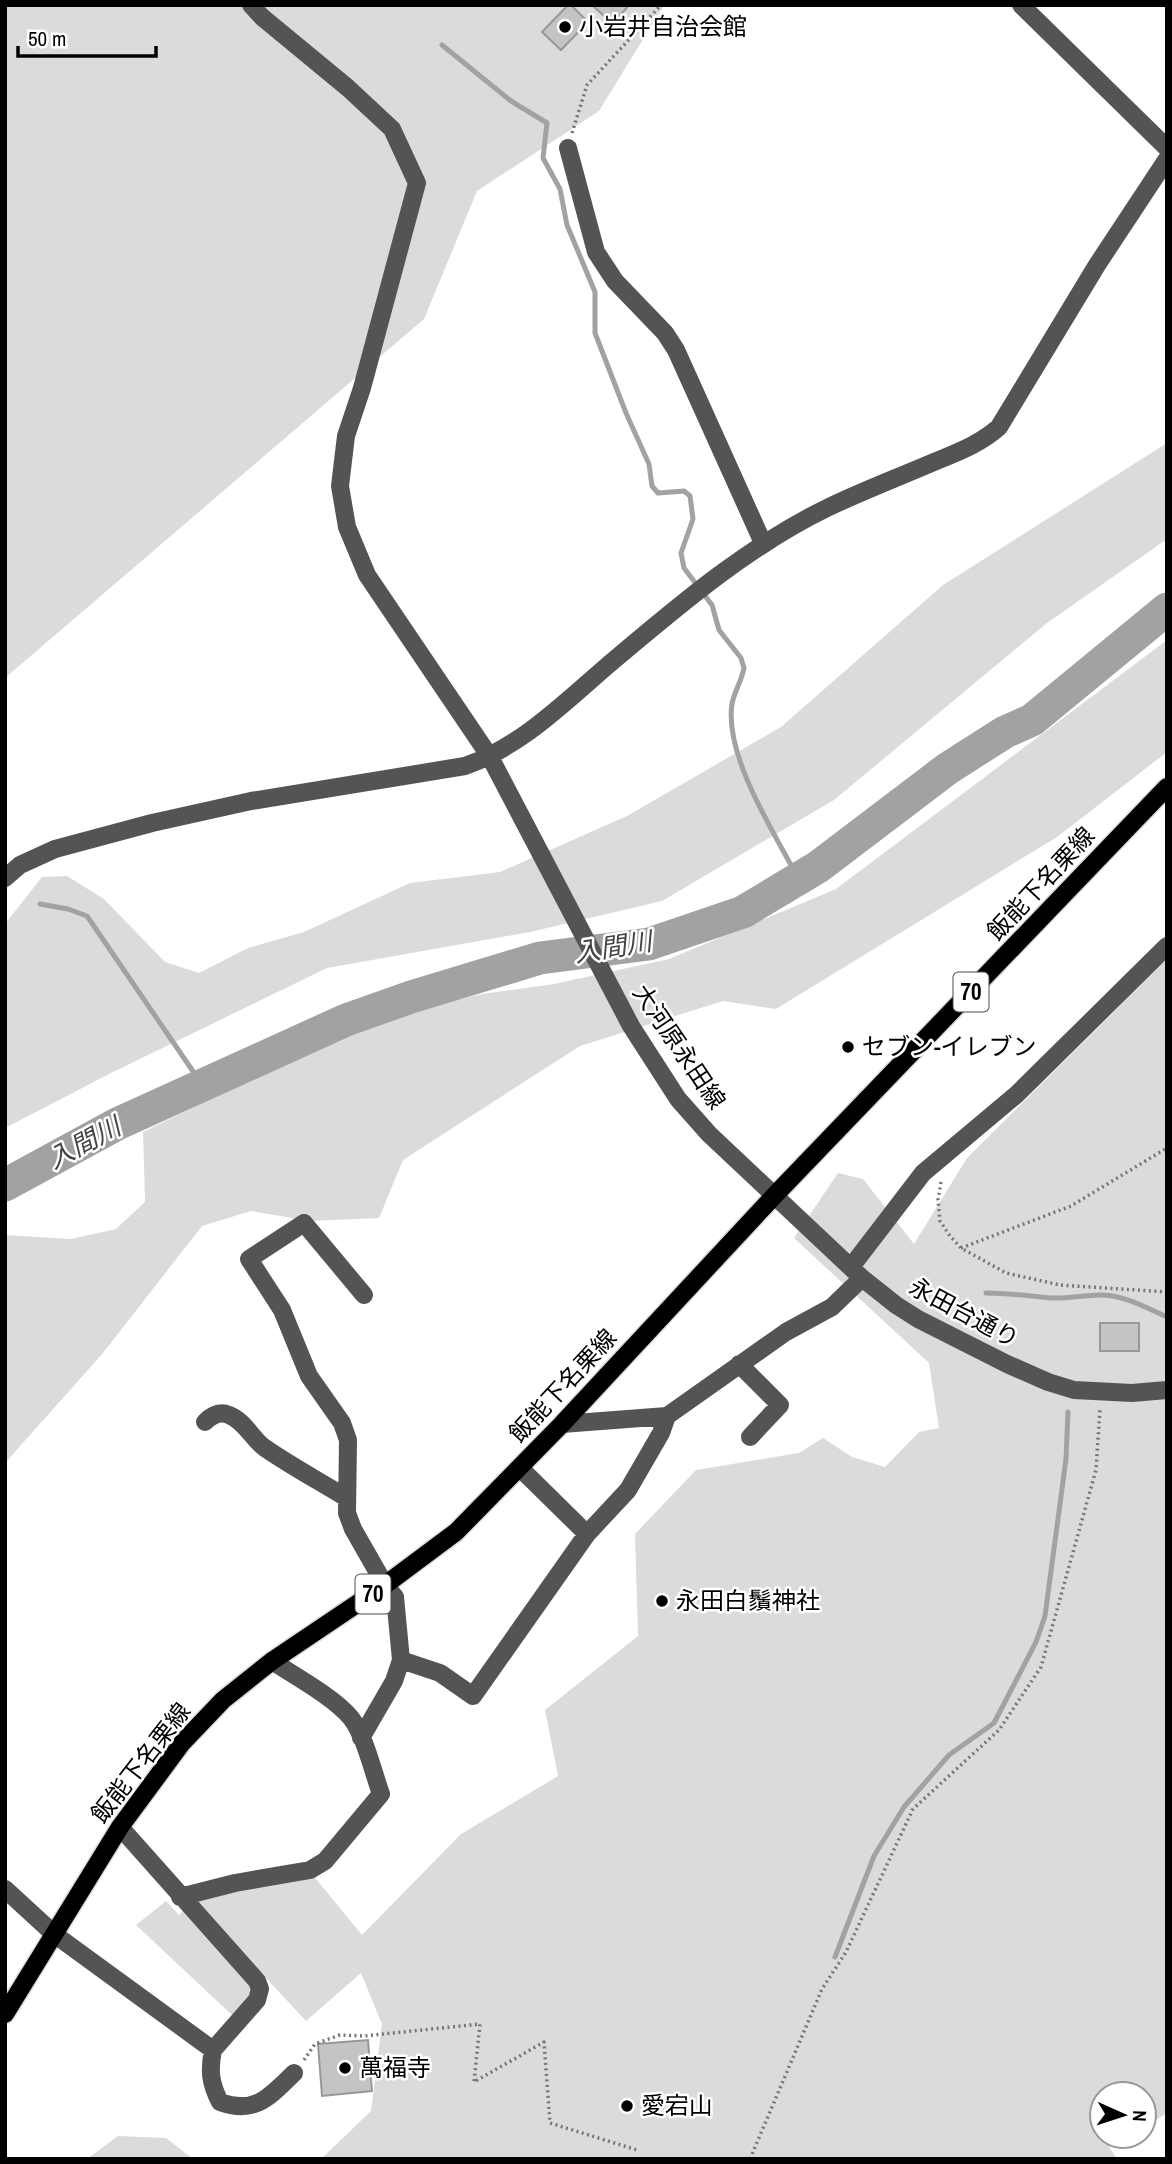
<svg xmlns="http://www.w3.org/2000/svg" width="1172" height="2164" viewBox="0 0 1172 2164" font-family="'Archivo Narrow','Noto Sans JP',sans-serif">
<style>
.green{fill:#dbdbdb}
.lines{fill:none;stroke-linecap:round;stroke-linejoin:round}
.stream{stroke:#a2a2a2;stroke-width:5}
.river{stroke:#a2a2a2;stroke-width:33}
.building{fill:#c4c4c4;stroke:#989898;stroke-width:2}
.major-casing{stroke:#dbdbdb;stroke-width:21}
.path{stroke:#767676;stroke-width:3.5;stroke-dasharray:2 3.5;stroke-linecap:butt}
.minor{stroke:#545454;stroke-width:18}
.major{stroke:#000;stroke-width:18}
.poi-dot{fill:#000;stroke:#fff;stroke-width:2.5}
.labels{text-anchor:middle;stroke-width:5;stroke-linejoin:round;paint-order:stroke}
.shield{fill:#fff;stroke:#4c4c4c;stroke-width:2}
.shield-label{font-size:23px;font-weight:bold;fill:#000}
.poi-label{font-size:24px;fill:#000;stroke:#fff;text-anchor:start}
.street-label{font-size:24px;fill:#000;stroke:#fff}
.water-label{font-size:26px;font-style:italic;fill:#434343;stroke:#fff}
</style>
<rect width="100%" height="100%" fill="#fff"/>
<path class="green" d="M5,5h659l-65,106 -122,80 -53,128 -419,359z
M1167,443v96l-120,84 -213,177 -172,101 -132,31 -203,36 -216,105 -106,55v-204l37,-47 25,-1 37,23 61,63 34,11 49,-25 56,-16 106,-49 90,-11 127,-56 154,-89 162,-142z
M1167,640v112l-110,85 -281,172 -53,-8 -143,45 -177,114 -24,58 -70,3 -58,-10 -49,15 -99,127 -98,110v-228l66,4 45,-10 29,-27 -2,-70 228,-111 111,-27 72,-10 115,-25 167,-70z
M1167,959v1154l-19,12 -4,-1v-30h-42v27h-10l25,38h-796l50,-48 11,-87 -21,-51 -55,48 -40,-43 -33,38 -97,-91 30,-24 13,14 18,-17 115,-24 50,61 99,-101 97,-58 -13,-66 93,-74 -3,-102 61,-64 103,-17 24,-15 29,19 33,10 34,-35 20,-4 -10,-65 -135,-125 44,-65 25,6 51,65 53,-86z
M118,2136l48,2 27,21h-106z"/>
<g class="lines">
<path class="stream" d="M442,45l69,56 36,22 -4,35 17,31 7,36 28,67v41l31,80 23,51 3,22 6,7 26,-2 6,5 3,23 -12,34 3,15 28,37 7,25 22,28 3,10c-2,12 -10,24 -12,36 -8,52 43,130 67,176
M40,904l28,5 19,7 116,170
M986,1293c22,0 43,3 65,5 16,1 33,-3 49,-3 24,0 45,12 67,22
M835,1957l39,-101 30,-49 45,-52 45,-32 42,-81 9,-26 21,-157 2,-47"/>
<path class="river" d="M5,1185l112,-61 229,-104 65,-23 129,-39 109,-14 94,-32 75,-45 129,-98 58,-37 27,-12 135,-111"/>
</g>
<path class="building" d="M568,5h3l17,17 -27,28 -19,-18z
M592,5h37l-16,19z
M1100,1323h39v28h-39z
M368,2040l4,51 -50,5 -4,-52z"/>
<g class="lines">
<g class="major-casing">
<path id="major" d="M5,2014l115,-187 62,-84 41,-43 49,-39 113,-76 71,-53 106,-108 212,-228 393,-409"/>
</g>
<path class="path" d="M572,133l15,-48 74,-80
M941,1182l-3,18 2,21 10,15 11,12 45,25 54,12 107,7
M961,1248l110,-42 96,-58
M304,2060l11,-16 25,-9 24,1 116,-12 -6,58 70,-40 6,81 87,27
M750,2159l72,-170 24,-37 67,-143 86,-79 42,-63 55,-197 4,-61"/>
<path class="minor" d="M251,5l11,12 86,71 44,41 25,54 -55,205 -16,48 -6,50 7,41 20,48 123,182 141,269 47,73 31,35 153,144 34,27 22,14 89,45 41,18 26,8 58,3 35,-3
M1021,5l146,143
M568,148l28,104 19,29 50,52 11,17 87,193
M5,878l15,-13 35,-16 97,-26 99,-22 214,-35c55,-19 98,-62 142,-100 69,-58 138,-118 220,-158 35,-17 72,-31 107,-46 24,-10 46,-18 65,-35l98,-162 70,-106
M851,1267l72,-94 93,-78 151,-149
M739,1364l41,41 -30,32
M205,1422c7,-7 15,-11 24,-7 16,6 23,24 36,33 26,18 54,33 80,49
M562,1424l105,-8 119,-84 46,-25 30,-29
M520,1468l67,66
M401,1660l39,13 33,23 114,-162 41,-44 33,-57 6,-17
M361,1738l33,-57 7,-21 -6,-63 -10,-12 -32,-56 -6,-16 1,-73 -6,-17 -33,-47 -27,-66 -33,-51 55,-36 60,72
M5,1889l49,45 159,116 44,-50 3,-11 -3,-8 -137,-154
M180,1897l55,-14 75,-13 15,-9 56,-67c-8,-22 -16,-58 -30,-76 -16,-20 -56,-42 -79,-57
M213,2050c-4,20 -3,33 7,52 36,13 50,-6 74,-29"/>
<use href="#major" class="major"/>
</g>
<g class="poi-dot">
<circle cx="565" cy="27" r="7"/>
<circle cx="848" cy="1047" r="7"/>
<circle cx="662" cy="1601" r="7"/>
<circle cx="345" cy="2068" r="7"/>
<circle cx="627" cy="2106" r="7"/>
</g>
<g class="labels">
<g class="shield">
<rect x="953.5" y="972.5" width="35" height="39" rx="5"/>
<rect x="355.5" y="1574.5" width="35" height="39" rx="5"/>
</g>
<g class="shield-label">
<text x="971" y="1000">70</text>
<text x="373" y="1602">70</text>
</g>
<g class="poi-label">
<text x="579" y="35">小岩井自治会館</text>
<text x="862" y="1055">セブン-イレブン</text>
<text x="676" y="1609">永田白鬚神社</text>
<text x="359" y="2076">萬福寺</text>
<text x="641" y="2114">愛宕山</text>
</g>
<g class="street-label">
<text transform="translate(1041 884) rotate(-47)" y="8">飯能下名栗線</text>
<text transform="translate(679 1047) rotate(56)" y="8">大河原永田線</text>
<text transform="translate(964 1313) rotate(28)" y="8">永田台通り</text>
<text transform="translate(563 1386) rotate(-47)" y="8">飯能下名栗線</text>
<text transform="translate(141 1763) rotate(-52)" y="8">飯能下名栗線</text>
</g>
<g class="water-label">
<text transform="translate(613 947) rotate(-9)" y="9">入間川</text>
<text transform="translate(84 1143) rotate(-28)" y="9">入間川</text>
</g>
</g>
<rect width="1172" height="2164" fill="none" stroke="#000000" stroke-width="14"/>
<g transform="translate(1123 2115) rotate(93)"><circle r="33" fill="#ffffff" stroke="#999999" stroke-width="2"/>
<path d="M0-5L12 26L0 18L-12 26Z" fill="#000000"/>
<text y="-10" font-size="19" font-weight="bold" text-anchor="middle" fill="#000000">N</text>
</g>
<path d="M18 46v10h138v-10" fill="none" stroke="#000000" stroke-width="3.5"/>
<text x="28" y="46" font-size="21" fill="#000000" stroke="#ffffff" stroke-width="5" paint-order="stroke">50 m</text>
</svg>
